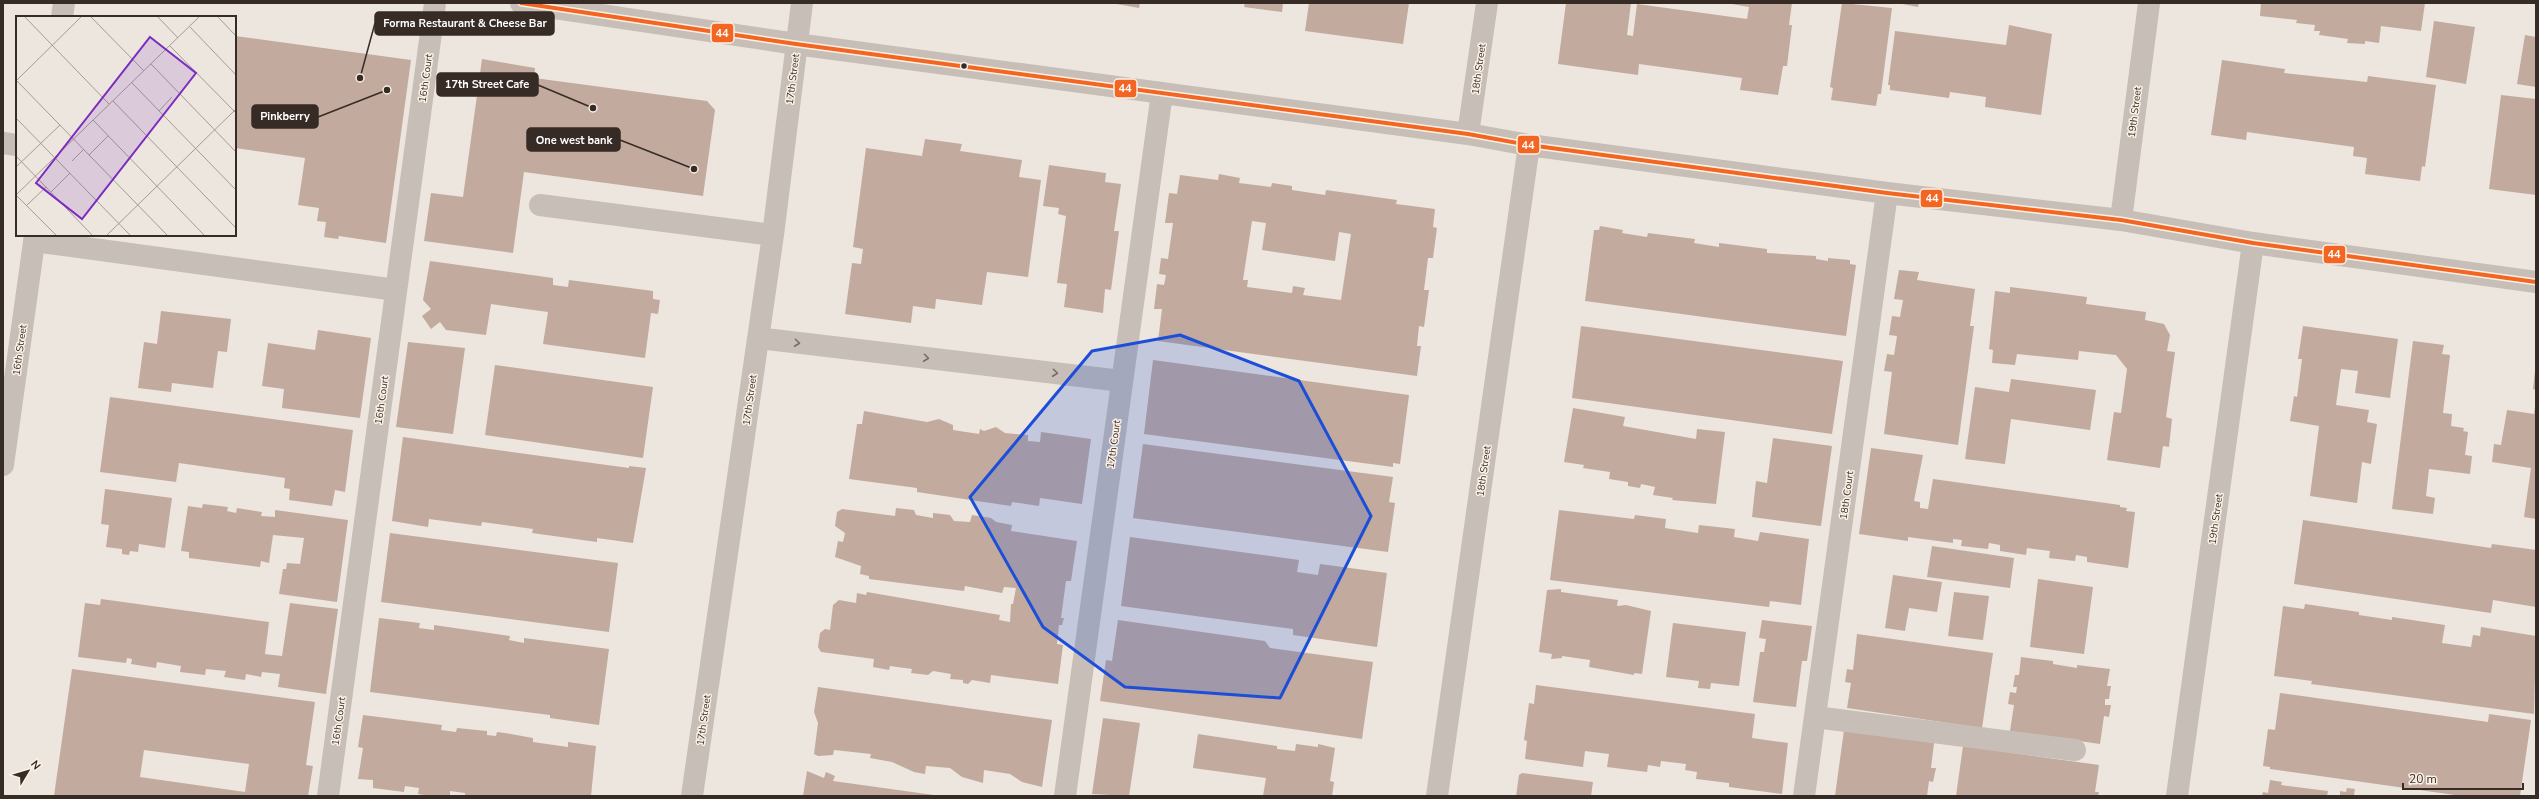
<svg xmlns="http://www.w3.org/2000/svg" width="2539" height="799" viewBox="0 0 2539 799" font-family="'Nunito Sans',sans-serif">
<style>
.building{fill:#c2aa9e;fill-rule:evenodd}
.lines{fill:none;stroke-linecap:round;stroke-linejoin:round}
.minor{stroke:#c6beb7;stroke-width:22}
.bus-1-casing{stroke:#fbf1e5;stroke-width:7}
.bus-1{stroke:#f26522;stroke-width:4}
.oneway{stroke:#776d67}
.marked{fill:#1d4ed8;fill-opacity:0.2;stroke:#1d4ed8;stroke-width:3;stroke-linejoin:round}
.bus-dot{fill:#372b26;stroke:#fbf1e5;stroke-width:1.5}
.labels{text-anchor:middle;stroke-width:3;stroke-linejoin:round;paint-order:stroke}
.street-label{font-size:10px;fill:#372b26;stroke:#fbf1e5}
.inset-road{fill:none;stroke:#a49b94;stroke-width:1}
.view{fill:#7b2cbf;fill-opacity:0.15;stroke:#7b2cbf;stroke-width:2}
.inset-edge{fill:none;stroke:#372b26;stroke-width:2}
.leader{fill:none;stroke:#372b26;stroke-width:1.5}
.callout-dot{fill:#372b26;stroke:#fbf1e5;stroke-width:1.5}
.callout{fill:#372b26;stroke:#372b26;stroke-width:1.5}
.callout-label{font-size:11px;text-anchor:middle;font-weight:bold;fill:#fff}
.line-badge{stroke:#fbf1e5;stroke-width:1.5}
.badge-label{font-size:11px;text-anchor:middle;font-weight:bold;fill:#fff}
</style>
<rect width="100%" height="100%" fill="#ede6de"/>
<path class="building" d="M1111,3h29l-1,5z
M1245,3h38l-1,9 -38,-5z
M1309,3h100l-6,41 -98,-13z
M1566,3h65l-4,32 6,1 4,-32 110,15 2,-12 -23,-4h66l-3,22h3l-5,41h-4l-5,29 -38,-5 2,-12 -103,-14 -1,11 -80,-11z
M1842,3l50,5 -11,86h-3l-2,12 -45,-6 2,-12 -3,-1z
M1897,3h22l-1,4z
M2261,3h164l-4,28 -40,-5 -2,17 -14,-2v3l-18,-1 1,-4 -29,-4 1,-4h-6l1,-6 -19,-2 1,-3 -37,-4z
M2434,21l41,6 -9,57 -40,-7z
M2009,25l43,9 -11,81 -56,-8 1,-10 -36,-5 -1,6 -59,-8v-5h-2l7,-54 111,14z
M2525,35l11,2v50l-19,-3z
M235,36l176,24 -25,183 -47,-7 -1,3 -14,-2 2,-15 -9,-1 2,-13 -21,-3 7,-47 -70,-10z
M482,59l53,9 -1,10 173,23 8,9 -12,86 -179,-24 -11,81 -89,-12 7,-48 32,4z
M2222,60l63,9 -1,4 83,9 1,-6 68,9 -11,82 -3,-1 -2,15 -55,-7 2,-16 -14,-2 1,-9 -107,-15 -1,8 -35,-5z
M2501,95l35,4v96l-47,-6z
M925,139l37,5 -2,7 62,9 -3,17 22,3 -13,97 -41,-5 -5,33 -46,-6 -1,10 -22,-3 -2,17 -66,-9 7,-51 9,1 2,-15 -10,-2 13,-99 56,8z
M1049,165l57,8 -1,9 16,2 -7,47h5l-8,59 -6,-1 -2,24 -39,-6 3,-23 -10,-1 9,-67 -8,-2 1,-6 -16,-2z
M1219,174l21,4 -1,5 32,4 1,-4 20,3v4l33,5 1,-5 71,10 -1,4 39,5 -2,18 4,1 -4,30h-5l-4,32h5l-5,37 -5,-1 -2,20h4l-4,30 -259,-35 4,-32h-8l3,-25 7,1 2,-10 -7,-1 2,-16 7,1 5,-36h-8l4,-30 8,1 3,-19 38,5zM1252,221l14,2 -4,27 73,11 4,-29 12,2 -10,66 -38,-5 2,-7 -12,-2 -1,7 -45,-6 1,-7h-5z
M1600,226l23,4 -1,3 25,4 1,-4 47,6 -1,4 25,4v-4l48,6v4l49,3v3l12,2v-3l22,2v4l6,1 -10,71 -261,-35 9,-71h5z
M430,261l123,17v7l15,2 1,-7 84,11v8l7,1 -2,14 -7,-1 -6,45 -102,-14 5,-32 -57,-8 -5,31 -40,-5 -6,-8 -9,7 -9,-13 9,-7 -8,-9z
M1899,270l20,2 -2,8 58,9 -5,37h4l-16,119 -74,-11 8,-62 -8,-1 3,-17 7,1 3,-19 -8,-1 3,-19 8,1 3,-17 -9,-1z
M2010,287l77,10 -1,7 60,8 -1,8 19,4 6,11 -3,16 8,1 -9,65 6,2 -3,28 -6,-1 -3,22 -53,-8 7,-48 7,1 6,-44 -11,-14 -37,-4 -1,9 -61,-6 -2,11 -23,-2 1,-13 -4,-1 6,-58 15,2z
M161,311l70,8 -4,33 -9,-1 -5,37 -41,-5 -1,9 -33,-4 6,-46 13,2z
M1581,326l262,35 -11,73 -260,-36z
M2303,326l95,13 -8,59 -35,-5 3,-22 -17,-2 -5,36 33,5 -2,12 10,2 -6,40 -9,-2 -5,41 -47,-7 9,-70 -29,-5 4,-25 3,1 5,-38h-4z
M318,330l53,8 -11,80 -78,-10 2,-19 -22,-3 6,-43 47,7z
M2413,341l31,4 -2,9 8,1 -7,58 9,1 -1,12 13,2 -1,3 5,1 -3,23 7,1 -2,18 -41,-5 -3,27 9,2 -2,16 -41,-5z
M408,342l57,6 -12,86 -57,-7z
M1153,360l256,35 -9,69 -7,-1v4l-249,-33z
M495,365l158,22 -10,71 -158,-23z
M2535,371l1,1v18l-3,-1z
M2011,379l85,11 -6,40 -79,-11 -6,45 -40,-5 10,-72 34,5z
M110,397l243,33 -8,62 -10,-2 -3,16 -43,-6 1,-11 -6,-1 1,-10 -106,-15 -3,19 -76,-10z
M2535,407h1v112l-12,-2 7,-49 -39,-6 2,-18 7,1 6,-35 27,4z
M1573,408l52,9 -2,9 73,13 1,-10 28,3 -9,72 -44,-4 1,-2 -20,-3 2,-8 -14,-3 -1,4 -12,-2v-4l-19,-3 1,-7 -27,-4 1,-3 -20,-3z
M864,411l63,11 12,-3 14,6v5l26,4 1,-5 4,2 12,-4 9,6 23,2v6l12,1 1,-10 50,7 -9,65 -42,-6 -1,8 -27,-4 -1,4 -94,-14v-4l-68,-9 8,-55h5z
M403,437l226,31v-2l17,2 -13,75 -36,-5v4l-65,-9 1,-4 -51,-7 -1,4 -52,-7 -1,8 -36,-6z
M1773,438l59,8 -11,80 -69,-9 4,-36 11,2z
M1143,444l250,33 -4,25 6,1 -7,49 -255,-34z
M1871,448l52,7 -9,46 6,1v6l8,1 5,-30 187,26v2l7,1 -1,3 9,1 -7,56 -41,-6v-5l-11,-2 -1,6 -26,-3 1,-7 -23,-3 -1,7 -26,-4v-6l-11,-2 -1,6 -27,-3 1,-6 -9,-1v4l-45,-6v4l-49,-7z
M105,489l67,9 -7,50 -26,-4 -1,8 -8,-1 -1,4 -7,-1v-5l-16,-2 3,-22 -8,-1z
M203,504l25,3 -1,4 9,2 1,-5 25,4 -1,4 14,1v-7l73,10 -11,82 -58,-8 4,-25h3l1,-6 13,1 4,-26 -31,-3 -4,28 -8,-2 -1,6 -71,-9v-6l-8,-1 7,-45 14,2z
M896,508l18,2 2,5 17,3v-5l17,2 4,6 16,1 2,-7 19,3 5,4 16,3 -1,6 66,10 -6,40h-5l-5,37h3l-2,7h-3l-2,19 6,1 -5,39 -67,-9 -1,8 -18,-3 -4,4 -5,-1v-3l-13,-1 1,-5 -18,-3 -5,4 -17,-2 1,-4 -22,-3 -1,4 -16,-3 1,-8 -53,-7 -3,-5 2,-14 5,-4 5,1 3,-25 6,-5 17,3 1,-10 9,2 1,-3 133,23 -1,5 11,2 1,-18h2l3,-16 -12,-1 -2,6 -37,-7 -1,5 -95,-12v-3l-9,-2 1,-8 -26,-9 3,-16 5,1 2,-9 -10,-7 2,-14 5,-3 53,7z
M1559,510l75,9 1,-4 31,4 -1,9 33,5 1,-8 36,4 -1,8 24,4 2,-9 49,7 -8,66 -31,-4 -1,6 -219,-27z
M2303,520l188,28 1,-4 44,6v57l-43,-7 -2,13 -197,-29z
M390,533l228,30 -9,69 -228,-30z
M1130,537l169,23 -2,12 21,3 2,-11 67,9 -10,74 -84,-12v-6l-172,-23z
M1932,546l82,12 -4,30 -83,-11z
M1893,575l49,7 -5,30 -28,-4 -4,23 -20,-3z
M2038,579l55,8 -9,67 -54,-7z
M1561,589v3l57,8 -1,6 9,-1 25,6 -9,63 -8,-1v2l-45,-8 1,-7 -28,-4v2l-11,1 1,-5 -13,-2 8,-62z
M1954,592l35,4 -6,44 -35,-4z
M101,599l168,23 -4,32 17,2 8,-53 48,6 -12,85 -48,-7 2,-13 -18,-2 -1,5 -15,-3 -1,6 -21,-3 2,-6 -20,-2 -1,6 -25,-3 1,-6 -24,-4 -1,6 -25,-4 1,-5 -5,-1 -1,5 -48,-6 7,-54 15,2z
M2305,604l54,8v3l33,5v-3l53,8 -3,18 29,4 2,-12 7,1 1,-9 55,9 -2,78 -223,-30 1,-3 -38,-5 9,-70 21,3z
M379,618l41,5 -1,5 15,2v-5l76,11 -1,4 15,3v-5l85,11 -10,76 -49,-7v-3l-180,-23z
M1118,620l147,21 5,7 103,14 -11,77 -262,-38 6,-41 6,1z
M1762,620l50,6 -5,35h-5l-6,46 -43,-5 7,-50h4l2,-13 -7,-1z
M1673,623l73,9 -7,54 -28,-3 -1,6 -12,-1 1,-7 -33,-4z
M1857,634l136,19 -11,75 -135,-20 4,-25 -6,-1 2,-13 6,1z
M2021,657l32,4v3l24,4v-3l33,4 -3,17h4l-2,13h-4v6h6l-2,12 -5,-1 -4,28 -90,-13 4,-26 -6,-1 2,-12 6,1 1,-6h-4l2,-12h4z
M72,669l243,33 -9,63 7,1 -5,30h-254zM144,750l105,14 -4,28 -105,-15z
M1536,685l219,29 -3,24 36,5 -6,51 -53,-7v-4l-33,-4 1,-7 -12,-2 1,-6 -25,-3 -1,6 -12,-2 -1,7 -40,-5 2,-13 -24,-3 -2,16 -58,-8 2,-18 -3,-1 5,-37 5,1z
M818,687l234,33 -10,67 -20,-5 -12,-8 -26,-4 -1,13 -21,-6 -12,-9 -24,-2 -1,8 -11,-2 -22,-10 -22,-4 1,-4 -37,-4 -1,5 -15,1 -4,-2 4,-31 -4,-11z
M2280,693l208,29 1,-8 42,6 -11,76h-58l-192,-27v-2l-7,-1 5,-37 7,1z
M363,715l79,10 -1,5 15,2 1,-4 30,3v4l9,1 1,-4 8,1 28,5v4l35,5v-5l28,4 -5,50h-126v-3l-15,-2v5h-19l-13,-2 1,-6 -14,-2 -1,6 -31,-4v-8l-15,-1 5,-31 -5,-1z
M1103,718l37,5 -11,73 -37,-2z
M1844,730l90,13 -3,25h5l-3,14 -4,-1 -2,15h-92z
M1198,734l79,12v3l18,2 1,-7 22,3v-3l17,4 -5,33 4,1 -2,14h-69l3,-18 -73,-10z
M1963,746l136,19 -4,27h4l-1,4h-142z
M807,771l17,7 2,-6 9,4 -2,5 108,15h-138z
M1522,773l71,9 -2,14h-75l3,-21z
M2270,780l12,2 -1,3 47,6 -1,5h-65l1,-4 5,1z
M2347,788l8,1 -1,6 4,1h-21l3,-1v-4l6,1z"/>
<g class="lines">
<path class="minor" d="M521,3l275,41 672,90 61,11 358,48 234,27 132,23 283,39
M62,17l2,-14
M1468,134l19,-131
M3,143l14,2
M540,205l233,30
M2121,220l28,-217
M34,241l362,49
M758,338l364,43
M3,465l32,-230
M1815,717l260,33
M328,796l107,-793
M692,796l81,-561 29,-232
M1065,796l97,-703
M1437,796l92,-651
M1804,796l83,-603
M2177,796l76,-553"/>
<g class="bus-1-casing">
<path id="bus-1" d="M521,3l275,41 672,90 61,11 358,48 234,27 132,23 283,39"/>
</g>
<use href="#bus-1" class="bus-1"/>
</g>
<defs><path id="oneway-chevron" d="M-2-3.5L2.5 0L-2 3.5" fill="none" stroke-width="1.6" stroke-linecap="round" stroke-linejoin="round"/></defs>
<g class="oneway">
<use href="#oneway-chevron" transform="translate(797 343) rotate(7)"/>
<use href="#oneway-chevron" transform="translate(926 358) rotate(7)"/>
<use href="#oneway-chevron" transform="translate(1055 373) rotate(7)"/>
</g>
<path class="marked" d="M1180,335l119,46 72,135 -91,182 -155,-11 -82,-60 -73,-130 122,-146z"/>
<circle class="bus-dot" cx="964" cy="66" r="3.5"/>
<g class="labels">
<g class="street-label">
<text transform="translate(1478 69) rotate(-82)" y="4">18th Street</text>
<text transform="translate(425 78) rotate(-82)" y="4">16th Court</text>
<text transform="translate(792 79) rotate(-83)" y="4">17th Street</text>
<text transform="translate(2134 112) rotate(-83)" y="4">19th Street</text>
<text transform="translate(19 350) rotate(-82)" y="4">16th Street</text>
<text transform="translate(381 400) rotate(-82)" y="4">16th Court</text>
<text transform="translate(749 400) rotate(-82)" y="4">17th Street</text>
<text transform="translate(1113 444) rotate(-82)" y="4">17th Court</text>
<text transform="translate(1483 471) rotate(-82)" y="4">18th Street</text>
<text transform="translate(1846 495) rotate(-82)" y="4">18th Court</text>
<text transform="translate(2215 519) rotate(-82)" y="4">19th Street</text>
<text transform="translate(703 720) rotate(-82)" y="4">17th Street</text>
<text transform="translate(338 721) rotate(-82)" y="4">16th Court</text>
</g>
</g>
<g transform="translate(16 16)">
<rect width="220" height="220" fill="#ede6de"/>
<path class="inset-road" d="M8,0l85,88M74,0l54,55M141,0l21,22M201,0l19,20M174,11l46,48M154,30l66,67M135,48l85,88M0,64l152,156M0,65l66,-65M116,67l104,107M97,85l123,127M143,95l13,-14M0,102l115,118M77,104l112,116M73,139l19,-19M0,140l77,80M56,145l12,-12M0,151l44,-42M35,176l19,-19M0,179l184,-179M0,179l41,41M11,189l19,-18M90,220l130,-127"/>
<path class="view" d="M134,21l46,36 -114,146 -46,-36z"/>
<rect width="220" height="220" class="inset-edge"/>
</g>
<path class="leader" d="M360 78L375 23M593 108L538 85M387 90L318 117M694 169L620 140"/>
<g class="callout-dot">
<circle cx="360" cy="78" r="4"/>
<circle cx="593" cy="108" r="4"/>
<circle cx="387" cy="90" r="4"/>
<circle cx="694" cy="169" r="4"/>
</g>
<g class="callout">
<rect x="375" y="12" width="179" height="23" rx="4"/>
<rect x="437" y="73" width="101" height="23" rx="4"/>
<rect x="252" y="105" width="66" height="23" rx="4"/>
<rect x="527" y="128" width="93" height="23" rx="4"/>
</g>
<g class="callout-label">
<text x="465" y="27">Forma Restaurant &amp; Cheese Bar</text>
<text x="487" y="88">17th Street Cafe</text>
<text x="285" y="120">Pinkberry</text>
<text x="574" y="144">One west bank</text>
</g>
<g class="line-badge">
<rect x="711" y="23" width="23" height="20" rx="4" fill="#f26522"/>
<rect x="1114" y="79" width="23" height="19" rx="4" fill="#f26522"/>
<rect x="1517" y="135" width="23" height="19" rx="4" fill="#f26522"/>
<rect x="1920" y="189" width="23" height="19" rx="4" fill="#f26522"/>
<rect x="2323" y="245" width="23" height="19" rx="4" fill="#f26522"/>
</g>
<g class="badge-label">
<text x="722" y="37">44</text>
<text x="1125" y="92">44</text>
<text x="1528" y="149">44</text>
<text x="1932" y="202">44</text>
<text x="2334" y="258">44</text>
</g>
<rect width="2539" height="799" fill="none" stroke="#372b26" stroke-width="8"/>
<g transform="translate(28 771) rotate(52)" stroke="#fbf1e5" stroke-width="3" paint-order="stroke">
<path d="M0-3L7 15L0 10L-7 15Z" fill="#372b26"/>
<text y="-6" font-size="11" font-weight="bold" text-anchor="middle" fill="#372b26">N</text>
</g>
<path d="M2403 783v6h120v-6" fill="none" stroke="#372b26" stroke-width="2"/>
<text x="2409" y="783" font-size="12" fill="#372b26" stroke="#fbf1e5" stroke-width="3" paint-order="stroke">20 m</text>
</svg>
